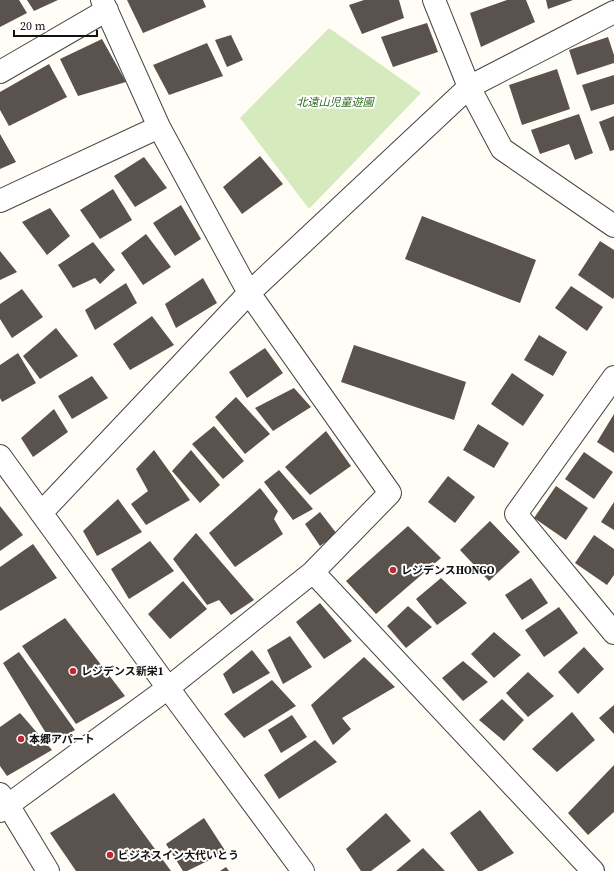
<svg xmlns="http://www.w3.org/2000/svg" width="614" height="871" viewBox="0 0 614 871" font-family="'Source Serif 4','Noto Sans JP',serif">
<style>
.green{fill:#d5ebbd}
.building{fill:#5a524d}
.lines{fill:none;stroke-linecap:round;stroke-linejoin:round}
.street-casing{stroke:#444;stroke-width:24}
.street{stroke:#fff;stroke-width:22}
.poi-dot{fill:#c4262e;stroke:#fff;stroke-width:1.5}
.labels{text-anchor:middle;stroke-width:4;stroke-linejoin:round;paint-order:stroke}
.park-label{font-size:11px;font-style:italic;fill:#2f6b1f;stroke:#fff}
.poi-label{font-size:11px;font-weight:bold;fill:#111;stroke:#fff;text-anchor:start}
</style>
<rect width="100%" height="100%" fill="#fffdf5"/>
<path class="green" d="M329,28l92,65 -112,116 -69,-91z"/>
<path class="building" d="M0,0h19l8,13 -27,14z
M27,0h31l-24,11z
M127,0h76l3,7 -63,26z
M364,0h35l5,18 -42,16 -13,-29z
M507,0h19l9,22 -54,25 -11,-34z
M546,0h27l-25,9z
M427,23l11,29 -45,15 -12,-30z
M231,35l12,25 -16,7 -12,-27z
M608,37l6,18v8l-37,12 -8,-25z
M102,39l24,43 -48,14 -18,-37z
M207,43l16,33 -54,19 -16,-30z
M49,64l18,33 -58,29 -9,-16v-18z
M557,69l13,40 -48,16 -13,-40z
M614,75v29l-23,7 -9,-26z
M579,114l14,39 -18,7 -6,-16 -29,10 -9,-24z
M614,116v34l-4,1 -11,-29z
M0,134l16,28 -16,7z
M260,156l23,28 -41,30 -19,-27z
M144,157l23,31 -32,19 -21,-31z
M113,189l19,31 -32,19 -20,-29z
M181,205l20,34 -26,17 -22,-33z
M50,208l20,28 -23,19 -25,-33z
M422,216l114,44 -16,43 -115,-44z
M146,234l25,33 -28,18 -22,-32z
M600,241l14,9v47l-1,2 -35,-24z
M93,242l22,28 -15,14 -5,-6 -22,10 -15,-23z
M0,251l17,21 -17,8z
M203,278l14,25 -41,25 -11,-24z
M126,283l11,20 -42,27 -10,-20z
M571,286l32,21 -16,24 -32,-23z
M22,289l21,28 -31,21 -12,-19v-15z
M152,316l22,29 -44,25 -17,-26z
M56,328l22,28 -38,23 -17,-23z
M539,335l28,17 -14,24 -29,-16z
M354,345l112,37 -12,38 -113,-38z
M265,348l18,25 -36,25 -18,-26z
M18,353l18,30 -34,19 -2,-4v-33z
M512,373l32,22 -21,31 -32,-22z
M92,376l16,22 -36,21 -14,-23z
M294,388l17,19 -38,24 -18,-23z
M236,397l34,37 -25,20 -30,-37z
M54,409l14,23 -35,25 -12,-19z
M614,414v39l-17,-11z
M478,424l31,19 -15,25 -31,-18z
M214,426l30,35 -21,18 -31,-35z
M326,431l25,35 -41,29 -25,-28z
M154,450l36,50 -44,25 -15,-21 17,-13 -12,-22z
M191,450l29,35 -20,18 -28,-32z
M584,452l29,20 -19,27 -29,-20z
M279,470l34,39 -20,11 -29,-38z
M448,476l27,21 -20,26 -27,-21z
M556,486l32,22 -22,32 -32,-22z
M260,488l18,23 -4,8 9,15 -48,33 -26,-34z
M118,499l24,33 -45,24 -14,-25z
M614,502v28l-13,-8z
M0,506l23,29 -23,16z
M320,512l17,22 -17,12 -15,-22z
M490,521l30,31 -31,29 -29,-31z
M408,526l33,32 -65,56 -30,-33z
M196,533l58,67 -23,15 -12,-15 -12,5 -34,-46z
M594,535l20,14v26l-7,10 -32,-22z
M150,541l24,30 -45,28 -18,-30z
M33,544l24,34 -57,33v-44z
M441,578l26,25 -30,22 -21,-26z
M531,578l17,25 -26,17 -17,-25z
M183,581l24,28 -37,30 -22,-25z
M320,603l32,38 -28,18 -28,-37z
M408,606l24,21 -26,21 -19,-22z
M559,607l19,26 -34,24 -19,-27z
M65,618l60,78 -49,28 -54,-78z
M494,632l27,23 -27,23 -23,-24z
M290,636l22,31 -29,17 -16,-34z
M584,647l20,22 -26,25 -20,-22z
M252,650l18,23 -37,21 -10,-20z
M19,652l56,78 -23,13 -49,-80z
M364,657l31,30 -53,31 9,11 -18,16 -22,-40z
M463,661l25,21 -25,19 -21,-23z
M528,672l26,24 -26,21 -22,-24z
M272,680l24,26 -52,32 -20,-24z
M502,699l22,21 -20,21 -25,-21z
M614,705v29l-15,-16z
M572,712l23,28 -38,32 -25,-23z
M20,713l32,37 -45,26 -7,-10v-39z
M292,715l15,22 -26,16 -13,-23z
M315,740l22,22 -58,37 -15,-24z
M614,765v47l-26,23 -20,-22z
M114,793l57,78h-95l-26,-38z
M480,810l34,43 -32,18h-4l-28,-38z
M386,813l25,28 -40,30h-10l-15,-22z
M204,818l22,34 -39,19h-4l-17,-27z
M423,848l22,23h-49z
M226,867l3,4h-9z"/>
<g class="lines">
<g class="street-casing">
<path id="street" d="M434,0l35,87 33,62 112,77
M0,72l107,-62
M0,201l159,-74
M614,377l-98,137 98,119
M0,456l168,232 135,183
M41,513l208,-220 220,-206 145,-75
M313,572l280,299
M0,794l8,11 40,66
M0,811l168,-123 145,-116 77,-79 -141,-200 -90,-166 -57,-127"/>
</g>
<use href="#street" class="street"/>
</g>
<g class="poi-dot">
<circle cx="393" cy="570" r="4"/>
<circle cx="73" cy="671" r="4"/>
<circle cx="21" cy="739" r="4"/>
<circle cx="110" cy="855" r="4"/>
</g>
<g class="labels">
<g class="park-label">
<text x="335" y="106">北遠山児童遊園</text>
</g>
<g class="poi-label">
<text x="401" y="574">レジデンスHONGO</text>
<text x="81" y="675">レジデンス新栄1</text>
<text x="29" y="743">本郷アパート</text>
<text x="118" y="859">ビジネスイン大代いとう</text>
</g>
</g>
<path d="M14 30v6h83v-6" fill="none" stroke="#111111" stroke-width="2"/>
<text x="20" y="30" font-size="12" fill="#111111" stroke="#ffffff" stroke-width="3" paint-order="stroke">20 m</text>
</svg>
